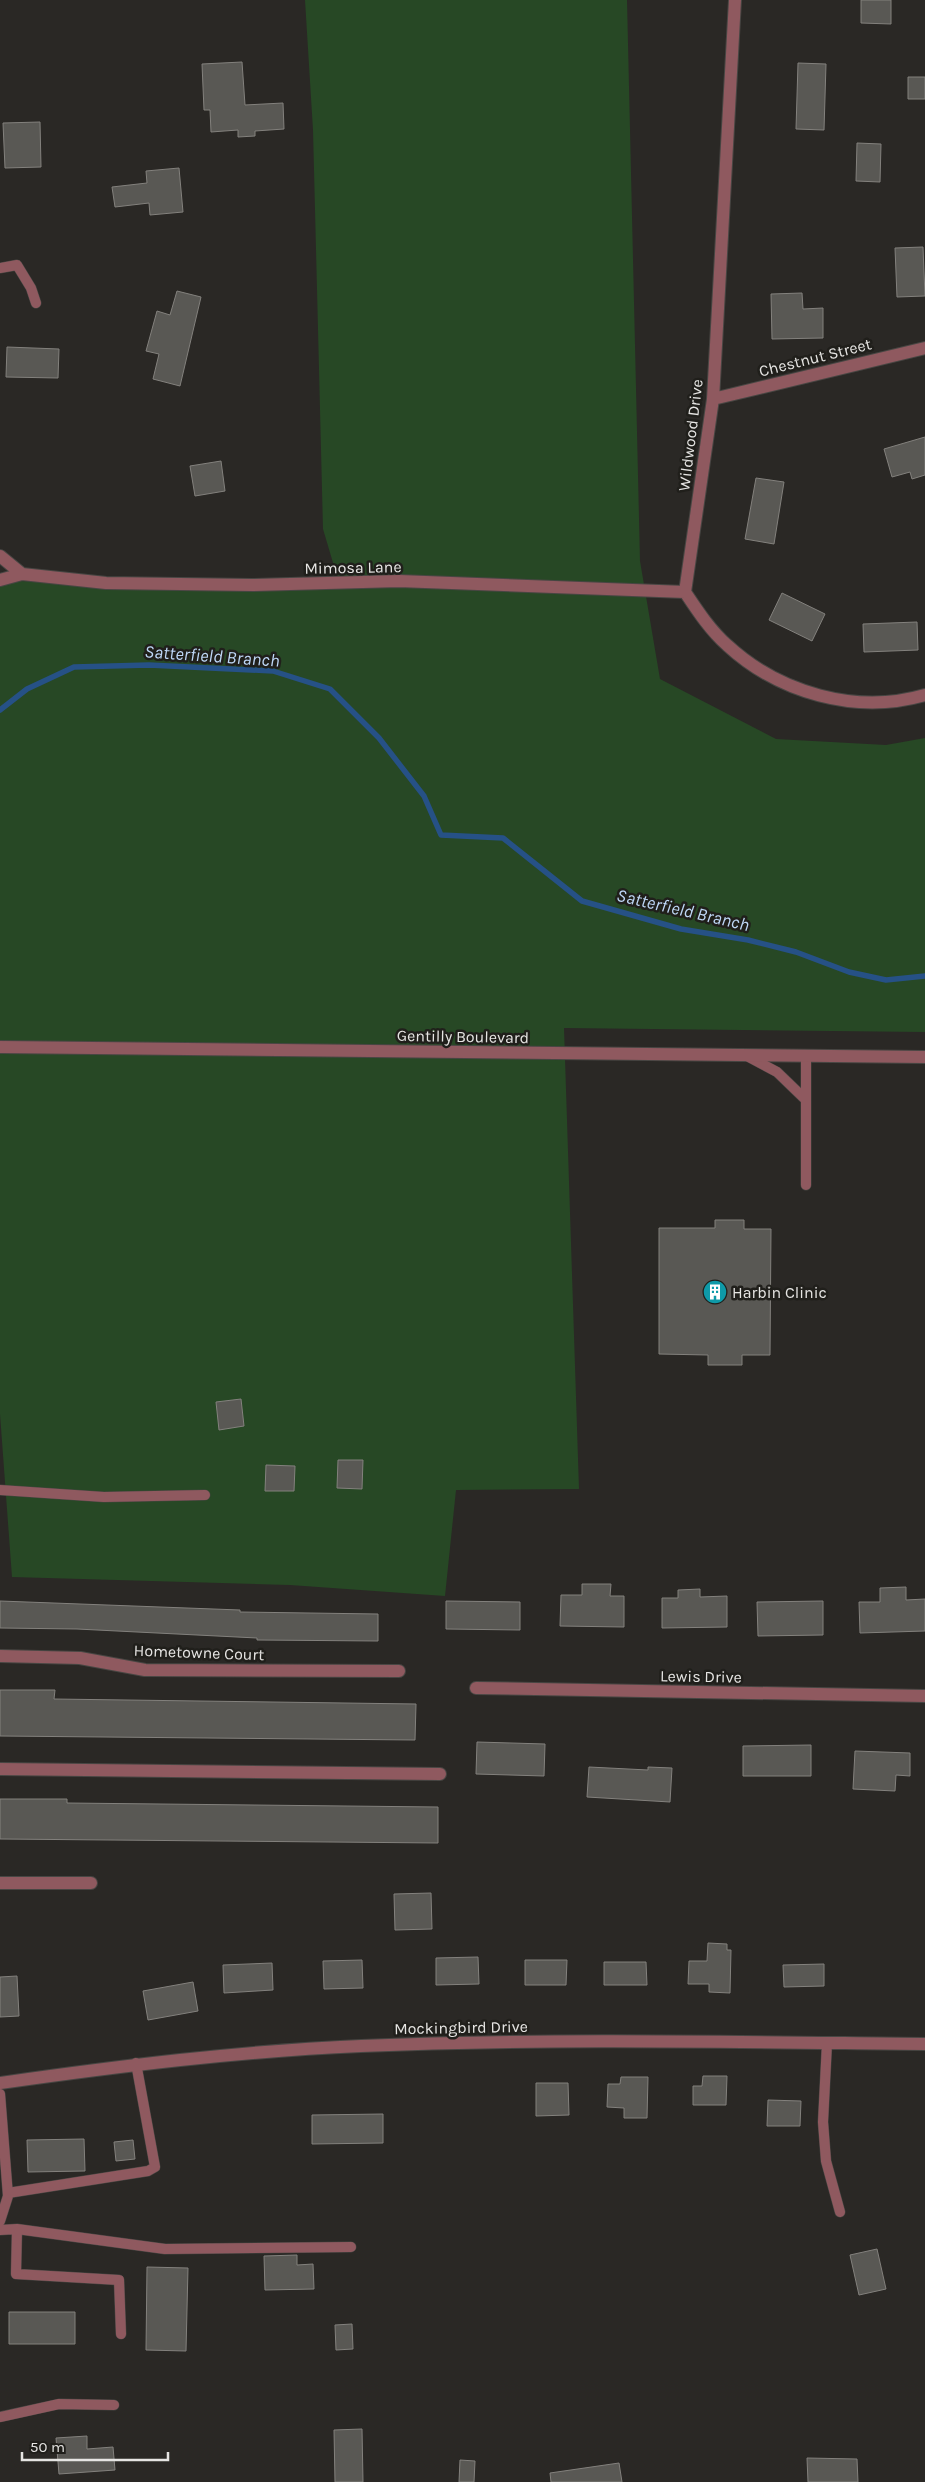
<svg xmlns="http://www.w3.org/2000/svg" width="925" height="2482" viewBox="0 0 925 2482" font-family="Karla,sans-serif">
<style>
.green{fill:#274825}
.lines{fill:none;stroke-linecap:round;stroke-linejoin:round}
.stream{stroke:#265186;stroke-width:5.5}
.building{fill:#595854;stroke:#83817d}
.service-casing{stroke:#484643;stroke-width:11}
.minor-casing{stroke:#484643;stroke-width:14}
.tertiary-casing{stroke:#484643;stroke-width:14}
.service{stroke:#8f595f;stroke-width:10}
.minor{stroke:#8f595f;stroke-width:12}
.tertiary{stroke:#8f595f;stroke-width:12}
.labels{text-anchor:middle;stroke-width:5;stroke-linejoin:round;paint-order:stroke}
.street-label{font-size:16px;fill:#e6e5e3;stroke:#201f1b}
.poi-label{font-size:16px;fill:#e6e5e3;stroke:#201f1b;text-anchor:start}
.water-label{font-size:18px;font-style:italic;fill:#bed7f6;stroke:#201f1b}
</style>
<rect width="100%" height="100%" fill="#2a2825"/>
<path class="green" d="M305,0h322l13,561 20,118 116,60 110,6 39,-7v294l-361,-4 15,461 -123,1 -11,106 -155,-11 -278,-8 -12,-163v-833l339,2 -16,-54 -10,-399z"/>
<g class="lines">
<path class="stream" d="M0,710l27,-21 47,-22 75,-2 124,6 57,18 49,49 45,58 17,39 62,3 79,63 99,28 67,11 48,12 53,20 37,8 39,-4"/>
</g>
<path class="building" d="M861,0h30v24l-30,-1z
M242,62l3,43 38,-2 1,26 -29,2v5l-17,1v-7l-27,2 -1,-22h-6l-2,-46z
M798,63l28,1 -2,66 -28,-1z
M908,77h17v22h-17z
M40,122l1,45 -36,1 -2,-45z
M857,143l24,1 -1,38 -24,-1z
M179,168l4,44 -33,3 -1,-12 -34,4 -3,-20 35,-4 -1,-12z
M923,247l2,49 -28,1 -2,-49z
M177,291l24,6 -21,89 -27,-7 6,-25 -13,-3 11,-40 13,4z
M802,293l1,16 20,-1v30l-51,1 -1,-45z
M7,347l52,2 -1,29 -52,-1z
M925,437v38l-13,4 -2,-7 -18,5 -8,-28z
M221,461l4,30 -30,5 -5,-30z
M756,478l28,4 -10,62 -29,-5z
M782,593l43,21 -13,27 -43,-21z
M917,622l1,28 -54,2 -1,-28z
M715,1220h29v9h27l-1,126h-28v10h-34v-10l-49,-1v-126h56z
M241,1399l3,27 -25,4 -3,-28z
M338,1460h25l-1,29 -25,-1z
M266,1465l29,1 -1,25h-29z
M582,1584h29l-1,12h14v31l-64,-1 1,-31h21z
M906,1587v13l19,-1v32l-65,2 -1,-31h21v-14z
M700,1589v8l27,-1v31l-65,1v-30h16v-8z
M0,1601l240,9v2l138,2v27l-121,-1v-2l-180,-9 -77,-1z
M446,1601l74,1v28l-74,-1z
M823,1601v34l-65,1 -1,-34z
M0,1690h55l-1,9 362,5 -1,36 -415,-4z
M477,1742l68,2 -1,32 -68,-2z
M811,1745v31h-68v-30z
M855,1751l55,2v23l-14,-1 -1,16 -42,-2z
M589,1767l59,3v-3l24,1 -2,34 -83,-5z
M0,1799h67v4l371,4v36l-438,-4z
M431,1893l1,36 -37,1 -1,-36z
M708,1943l19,1v6h4l-1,43 -21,-1v-8h-21l1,-23h18z
M478,1957l1,27 -43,1v-27z
M362,1960l1,28 -39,1 -1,-28z
M525,1960h42l-1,25h-41z
M604,1962h42l1,23h-43z
M272,1963l1,27 -49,3 -1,-28z
M824,1964v22l-40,1 -1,-22z
M17,1976l2,40 -19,1v-40z
M193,1982l5,29 -50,9 -5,-29z
M703,2076h24l-1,29h-33v-19h9z
M621,2077h27l-1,41h-23v-10l-17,-1 1,-23h12z
M536,2083h32l1,32 -33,1z
M768,2100l33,1 -1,25h-33z
M383,2114v29l-71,1v-29z
M84,2139l1,32 -57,1 -1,-32z
M133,2140l2,19 -19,2 -2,-19z
M877,2249l9,40 -27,6 -9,-40z
M297,2255v10l16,-1 1,25 -49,1 -1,-34z
M147,2267l41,1 -2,83 -40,-1z
M9,2312h66v32h-66z
M352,2324l1,25 -17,1 -1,-25z
M362,2429l1,53h-28l-1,-52z
M87,2436v13l26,-2 2,23 -56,4 -3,-36z
M807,2458l50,1 1,23h-50z
M460,2460l15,1 -1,21h-15z
M619,2463l3,19h-71l-1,-9z"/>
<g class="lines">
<g class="service-casing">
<path id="service" d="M0,268l17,-3 14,23 5,15
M747,1056l30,16 29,28
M806,1056v129
M0,1490l104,7 101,-2
M827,2043l-4,79 3,39 14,51
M0,2094l8,102 -8,25
M8,2193l140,-22 7,-4 -19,-104
M17,2229l-1,45 103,6 2,54
M0,2230l17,-1 148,20 186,-2
M0,2417l59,-13 55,1"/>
</g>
<g class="minor-casing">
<path id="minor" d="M735,0l-22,399 -28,193c12,18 25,38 42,53 52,48 129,70 198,50
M713,399l212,-51
M0,556l22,18
M0,580l22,-6 84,9 146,2 147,-4 286,11
M0,1656l80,2 65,12 254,1
M476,1688l449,8
M0,1769l440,5
M0,1883h91"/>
</g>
<g class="tertiary-casing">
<path id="tertiary" d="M0,1047l925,10
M0,2083c120,-17 240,-32 361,-37 188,-8 376,-4 564,-2"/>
</g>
<use href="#service" class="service"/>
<use href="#minor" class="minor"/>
<use href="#tertiary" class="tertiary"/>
</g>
<defs>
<g id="building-disc" transform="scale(1.25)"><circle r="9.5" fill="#0f9aa8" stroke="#201f1b"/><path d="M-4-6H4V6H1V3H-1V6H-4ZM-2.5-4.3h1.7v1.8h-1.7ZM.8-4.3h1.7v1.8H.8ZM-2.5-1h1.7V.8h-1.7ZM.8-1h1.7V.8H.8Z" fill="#fff"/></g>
</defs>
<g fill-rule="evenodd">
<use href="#building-disc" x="715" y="1292"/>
</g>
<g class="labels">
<g class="street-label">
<text transform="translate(815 357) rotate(-14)" y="6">Chestnut Street</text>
<text transform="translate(690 435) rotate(-83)" y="6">Wildwood Drive</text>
<text transform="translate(353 567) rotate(-1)" y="6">Mimosa Lane</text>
<text transform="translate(463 1036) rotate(1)" y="6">Gentilly Boulevard</text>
<text transform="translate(199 1652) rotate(2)" y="6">Hometowne Court</text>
<text transform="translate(701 1676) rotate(1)" y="6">Lewis Drive</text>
<text transform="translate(461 2027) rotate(-1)" y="6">Mockingbird Drive</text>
</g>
<g class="poi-label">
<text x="732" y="1298">Harbin Clinic</text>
</g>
<g class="water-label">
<text transform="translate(212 656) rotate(4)" y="6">Satterfield Branch</text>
<text transform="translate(683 910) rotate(13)" y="6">Satterfield Branch</text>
</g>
</g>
<path d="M22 2452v8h146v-8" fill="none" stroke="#e6e5e3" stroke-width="2.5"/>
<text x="30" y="2452" font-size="15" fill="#e6e5e3" stroke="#201f1b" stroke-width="4" paint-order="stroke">50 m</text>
</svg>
